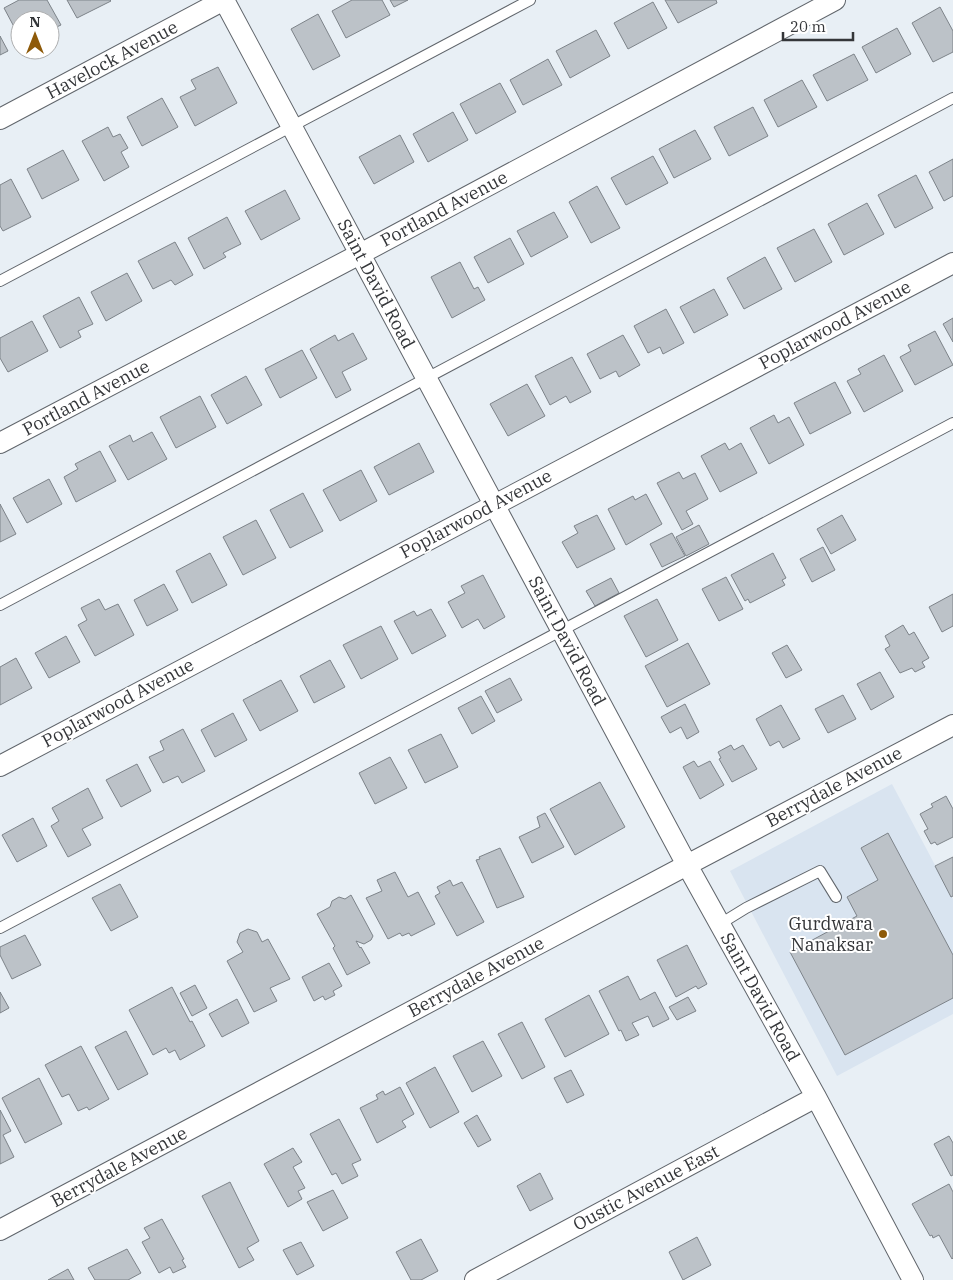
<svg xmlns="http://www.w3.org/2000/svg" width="953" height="1280" viewBox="0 0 953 1280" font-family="'IBM Plex Serif',serif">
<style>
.built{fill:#d9e4f0}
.building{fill:#bcc2c8;stroke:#7d8389}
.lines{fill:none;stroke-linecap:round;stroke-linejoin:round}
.service-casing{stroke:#60656b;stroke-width:12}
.minor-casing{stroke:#60656b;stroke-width:22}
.service{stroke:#fff;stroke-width:10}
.minor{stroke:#fff;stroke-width:20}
.poi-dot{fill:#8e5a09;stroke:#fff;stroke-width:2}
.labels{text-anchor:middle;stroke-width:4;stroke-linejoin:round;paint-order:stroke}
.street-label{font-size:18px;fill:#343639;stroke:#fff}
.poi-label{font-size:18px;fill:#343639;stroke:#fff;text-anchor:end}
</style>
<rect width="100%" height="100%" fill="#e8eff5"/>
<path class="built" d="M892,784l61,115v115l-116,62 -107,-205z"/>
<path class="building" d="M19,0h28l14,25 -11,5v-10h-30v18l-16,-30z
M67,0h43l1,1 -34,17z
M352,0h30l8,15 -44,23 -14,-27z
M390,0h18l-14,7z
M665,0h51l1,3 -39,20z
M653,2l14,26 -39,21 -14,-26z
M940,7l13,24v21l-20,10 -21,-39z
M318,14l22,42 -27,14 -22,-41z
M897,28l14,26 -35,19 -14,-26z
M596,30l14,26 -40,22 -14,-27z
M0,36l8,15 -8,4z
M854,54l14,26 -41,21 -14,-26z
M548,59l14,26 -39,20 -13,-25z
M218,67l19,36 -42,23 -15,-29 16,-8 -5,-9z
M802,80l15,27 -39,20 -14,-27z
M500,83l16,29 -40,22 -16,-30z
M162,98l16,29 -36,19 -15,-29z
M753,107l15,29 -39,20 -15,-29z
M453,112l15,28 -40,22 -15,-28z
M108,127l5,10 7,-3 8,14 -7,4 8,15 -25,14 -22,-40z
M695,130l16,29 -37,19 -15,-29z
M400,135l14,27 -40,22 -15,-27z
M63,150l16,30 -37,19 -15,-30z
M653,156l15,27 -42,22 -15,-27z
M953,159v37l-9,5 -15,-29z
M916,175l17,33 -38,20 -17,-33z
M11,179l20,38 -28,14 -3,-5v-41z
M597,186l23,42 -29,15 -22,-41z
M285,190l15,29 -39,21 -16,-29z
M867,203l17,31 -40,21 -16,-31z
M554,212l14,25 -37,20 -14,-26z
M227,217l14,27 -18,9 3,4 -22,12 -16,-31z
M814,229l18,33 -37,20 -18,-34z
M510,238l14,26 -36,19 -14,-26z
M175,242l18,33 -18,10 -4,-5 -18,9 -15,-28z
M765,257l17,32 -38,20 -17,-31z
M460,262l14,27 4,-2 7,13 -33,18 -21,-41z
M127,273l15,28 -36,20 -15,-29z
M714,289l14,26 -34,18 -14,-26z
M79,297l14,27 -15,7 3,6 -21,11 -17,-32z
M666,309l18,34 -21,11 -3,-7 -12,6 -14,-27z
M953,318v24l-10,-18z
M32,321l16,30 -40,21 -8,-14v-20z
M935,331l18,34 -38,20 -15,-28 11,-6 -3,-6z
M353,333l14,26 -25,13 9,18 -15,8 -26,-49 25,-14 3,6z
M623,335l17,30 -21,12 -3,-6 -16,8 -13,-25z
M302,350l15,28 -37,20 -15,-29z
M884,355l19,36 -39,21 -17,-31 14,-7 -3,-5z
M572,357l19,35 -21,11 -4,-7 -16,9 -15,-29z
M246,376l16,29 -35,19 -16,-29z
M835,382l16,31 -41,21 -16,-31z
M527,384l18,32 -37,20 -18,-32z
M200,396l16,31 -40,21 -16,-31z
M774,415l4,8 11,-6 15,28 -35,19 -19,-36z
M152,432l15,27 -39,21 -19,-34 21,-11 3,7z
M419,443l15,29 -45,23 -15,-28z
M725,443l4,7 12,-7 16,30 -37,19 -19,-36z
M100,451l16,30 -40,21 -12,-25 14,-8 -3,-5z
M361,470l16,31 -37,20 -17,-31z
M679,472l4,7 12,-6 13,26 -22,12 7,13 -11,6 -25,-47z
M49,479l13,25 -35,19 -14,-25z
M303,493l20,38 -33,17 -20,-38z
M646,494l16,30 -36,21 -18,-36 25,-13 2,4z
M0,504l16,30 -16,8z
M597,515l18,34 -38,19 -15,-26 16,-9 -4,-7z
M842,515l14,25 -25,14 -14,-25z
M256,520l20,38 -33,17 -20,-38z
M699,525l10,19 -23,12 -10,-19z
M672,533l13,23 -23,11 -12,-23z
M823,547l12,23 -23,12 -12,-23z
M210,553l17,32 -35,18 -16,-32z
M773,553l13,25 -4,2 3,5 -35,18 -2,-4 -3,2 -14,-26z
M483,575l22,42 -21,12 -6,-10 -16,9 -14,-26 17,-9 -4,-7z
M726,577l17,32 -24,12 -17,-32z
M611,578l8,15 -24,13 -9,-15z
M164,584l14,26 -31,16 -13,-26z
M953,594v32l-11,6 -13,-25z
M99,599l6,11 13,-6 16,31 -39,21 -17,-31 9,-5 -6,-12z
M657,599l21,41 -32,17 -22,-41z
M431,609l15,27 -34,18 -18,-33 20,-10 3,5z
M903,625l6,10 5,-3 15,26 -7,4 3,5 -10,5 -3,-4 -12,5 -15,-24 5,-3 -5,-10z
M381,626l17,33 -37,20 -18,-34z
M66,636l14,26 -31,16 -14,-25z
M688,643l22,41 -43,23 -22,-41z
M787,645l15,25 -16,8 -14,-25z
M16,658l16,30 -32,17v-38z
M330,660l15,27 -31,16 -14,-27z
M880,672l14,25 -23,13 -14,-26z
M510,678l12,22 -25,13 -12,-22z
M281,680l17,31 -38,20 -17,-31z
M843,695l13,24 -28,14 -13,-24z
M481,696l14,25 -23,13 -14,-26z
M685,704l14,28 -12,7 -6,-12 -11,6 -9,-16z
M781,705l19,34 -17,9 -4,-7 -9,5 -14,-27z
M233,713l14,27 -32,17 -14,-27z
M183,729l22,42 -23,12 -4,-7 -15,7 -14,-26 15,-7 -4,-9z
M441,734l17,33 -33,16 -17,-33z
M731,745l3,5 9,-5 14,24 -25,13 -13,-23 2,-1 -3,-6z
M390,757l17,31 -32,16 -16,-31z
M694,761l4,6 12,-6 14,24 -24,14 -17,-32z
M137,764l14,27 -30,16 -15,-27z
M600,782l25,45 -50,28 -25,-46z
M88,788l15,30 -21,11 9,16 -23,12 -17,-31 8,-5 -7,-13z
M946,796l7,13v28l-16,8 -2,-3 -4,2 -7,-13 4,-2 -8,-15 13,-7 -2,-3z
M545,813l19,34 -32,16 -13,-26 21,-10 -3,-10z
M33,818l14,28 -30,16 -15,-27z
M888,833l65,122v43l-108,57 -55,-103 67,-36 -10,-19 31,-17 -17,-32z
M500,848l24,49 -27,11 -21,-48 4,-1 -1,-2z
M953,857v39l-2,1 -16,-31z
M395,872l13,25 10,-5 17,32 -24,12 -2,-3 -7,3 -2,-3 -12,6 -22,-41 16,-7 -5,-11z
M450,880l3,6 9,-4 22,40 -27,14 -22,-40 5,-3 -3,-6z
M120,884l18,33 -27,14 -19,-33z
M351,895l22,41 -2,4 -7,4 -8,-3 4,7 1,-1 9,16 -23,12 -14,-27 2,-2 -18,-32 13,-7 2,-6 7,-4 6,2z
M248,929l9,3 5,10 6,-3 22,40 -20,9 7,13 -23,11 -27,-51 16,-9 -6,-10 3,-9z
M25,935l16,30 -29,14 -12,-24v-8z
M687,945l20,39 -9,5 -2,-3 -20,11 -19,-37z
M329,963l13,23 -9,5 2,4 -10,5 -2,-4 -9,5 -12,-24z
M628,976l12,24 15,-8 14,27 -16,8 -5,-11 -16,7 7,12 -13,6 -5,-11 -2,1 -20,-40z
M195,985l12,23 -15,8 -12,-23z
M172,987l18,35 2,-1 13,25 -25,14 -5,-10 -6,3 -3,-5 -13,7 -24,-45z
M0,992l9,16 -9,5z
M589,995l20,39 -44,23 -20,-38z
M688,997l8,14 -19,9 -8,-13z
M237,999l12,24 -27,14 -13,-23z
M522,1022l23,45 -23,12 -24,-45z
M126,1031l22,43 -30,16 -23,-43z
M483,1041l19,35 -30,16 -19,-36z
M81,1046l28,53 -20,11 -2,-3 -9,4 -9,-17 -7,3 -17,-32z
M435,1067l24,45 -29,16 -24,-45z
M571,1070l13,25 -17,8 -13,-25z
M39,1078l23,46 -37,19 -23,-45z
M400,1087l14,27 -12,7 4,6 -29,16 -17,-35 18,-9 -2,-4 7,-4 2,4z
M0,1110l11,21 -8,4 11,22 -14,7z
M477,1115l14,25 -13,7 -14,-24z
M339,1119l22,41 -9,4 6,12 -16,8 -6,-11 -4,2 -22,-41z
M949,1136l4,7v32l-2,1 -17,-32z
M293,1148l9,14 -9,5 12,21 -7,3 4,8 -14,8 -24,-43z
M540,1173l13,26 -23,12 -13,-25z
M230,1182l29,59 -12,7 7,12 -15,8 -37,-72z
M949,1184l4,8v66l-1,1 -13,-24 -6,3 -1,-3 -2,1 -18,-32z
M333,1190l15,28 -25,13 -16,-29z
M162,1219l22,40 -2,1 4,7 -13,6 -3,-6 -11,6 -17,-31 8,-4 -6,-10z
M697,1237l14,28 -28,15 -14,-28z
M421,1239l17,32 -17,9h-10l-15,-28z
M301,1242l13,24 -17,9 -14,-25z
M127,1249l14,24 -13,7h-33l-7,-12z
M68,1269l6,11h-26z"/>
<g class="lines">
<g class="service-casing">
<path id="service" d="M0,281l530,-281
M0,605l953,-507
M720,924l26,-16 74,-37 16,26
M0,928l953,-505"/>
</g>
<g class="minor-casing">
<path id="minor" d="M0,119l224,-119 463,865 129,232 97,183
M0,443l360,-189 475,-254
M0,766l953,-503
M0,1230l687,-365 266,-140
M475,1280l341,-183"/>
</g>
<use href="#service" class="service"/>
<use href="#minor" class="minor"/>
</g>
<circle class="poi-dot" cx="883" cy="934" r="5"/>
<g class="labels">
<g class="street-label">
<text transform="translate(112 60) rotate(-28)" y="6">Havelock Avenue</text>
<text transform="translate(444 209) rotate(-28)" y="6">Portland Avenue</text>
<text transform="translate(376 284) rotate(62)" y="6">Saint David Road</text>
<text transform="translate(835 325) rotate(-28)" y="6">Poplarwood Avenue</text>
<text transform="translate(86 398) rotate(-28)" y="6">Portland Avenue</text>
<text transform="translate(476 514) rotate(-28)" y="6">Poplarwood Avenue</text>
<text transform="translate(567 641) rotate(62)" y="6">Saint David Road</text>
<text transform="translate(118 703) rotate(-28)" y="6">Poplarwood Avenue</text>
<text transform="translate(834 787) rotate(-28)" y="6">Berrydale Avenue</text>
<text transform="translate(476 977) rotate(-28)" y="6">Berrydale Avenue</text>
<text transform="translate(760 997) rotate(61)" y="6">Saint David Road</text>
<text transform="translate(119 1167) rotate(-28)" y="6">Berrydale Avenue</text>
<text transform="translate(646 1188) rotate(-28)" y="6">Oustic Avenue East</text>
</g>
<g class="poi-label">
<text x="873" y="930">Gurdwara<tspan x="873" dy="21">Nanaksar</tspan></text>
</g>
</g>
<g transform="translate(35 35)"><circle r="24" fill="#ffffff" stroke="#aeafb0"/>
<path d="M0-4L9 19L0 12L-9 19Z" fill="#8e5a09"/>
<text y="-8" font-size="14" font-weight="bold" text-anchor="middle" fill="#343639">N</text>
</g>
<path d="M783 32v8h70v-8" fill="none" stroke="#343639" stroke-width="2.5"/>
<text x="790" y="32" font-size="15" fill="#343639" stroke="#ffffff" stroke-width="4" paint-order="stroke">20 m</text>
</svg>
